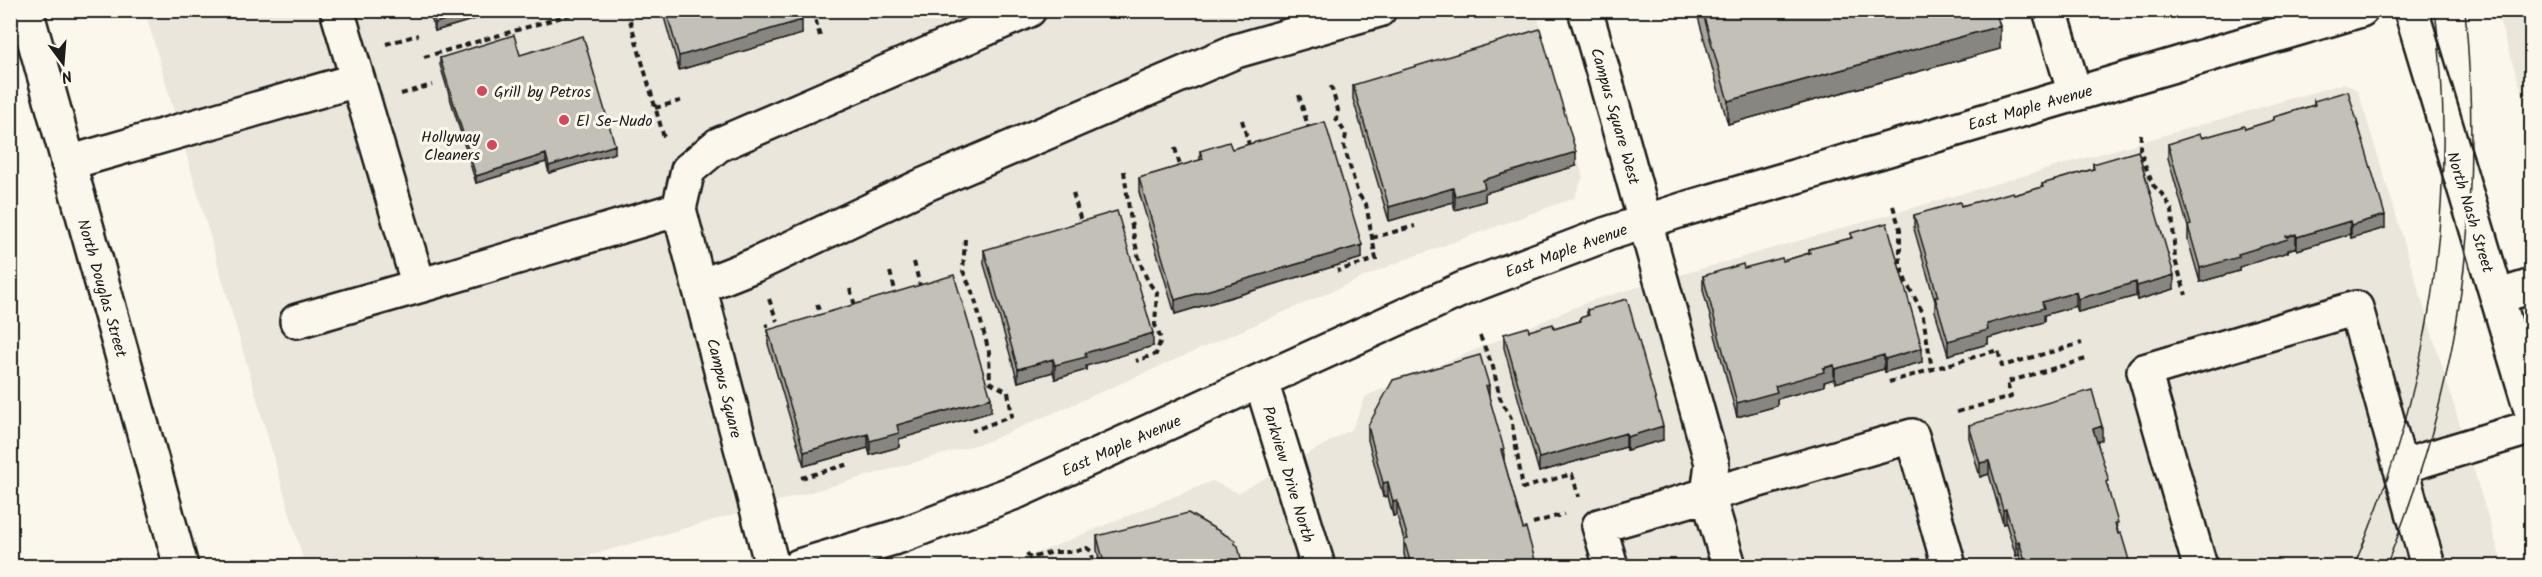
<svg xmlns="http://www.w3.org/2000/svg" width="2542" height="577" viewBox="0 0 2542 577" font-family="Kalam,sans-serif">
<style>
.built{fill:#eae6dc}
.lines{fill:none;stroke-linecap:round;stroke-linejoin:round}
.minor-casing{stroke:#1c1c1c;stroke-width:38}
.major-casing{stroke:#1c1c1c;stroke-width:38}
.path{stroke:#1c1c1c;stroke-width:4;stroke-dasharray:6 4.5;stroke-linecap:butt}
.minor{stroke:#fbf7ec;stroke-width:33}
.major{stroke:#fbf7ec;stroke-width:33}
.tram{stroke:#1c1c1c;stroke-width:1.5}
.wall{fill:#a8a59e;stroke:#1c1c1c;stroke-width:1.5}
.shaded-wall{fill:#888681;stroke:#1c1c1c;stroke-width:1.5}
.building{fill:#c3c0b8;stroke:#1c1c1c;stroke-width:1.5}
.poi-dot{fill:#d1495b;stroke:#fbf7ec;stroke-width:2}
.labels{text-anchor:middle;stroke-width:6;stroke-linejoin:round;paint-order:stroke}
.poi-label{font-size:16px;fill:#1c1c1c;stroke:#fbf7ec;text-anchor:start}
.street-label{font-size:16px;fill:#1c1c1c;stroke:#fbf7ec}
</style>
<rect width="100%" height="100%" fill="#fbf7ec"/>
<filter id="ink" filterUnits="userSpaceOnUse"><feTurbulence type="fractalNoise" baseFrequency=".0167" numOctaves="2"/><feDisplacementMap in="SourceGraphic" scale="12" xChannelSelector="R" yChannelSelector="G"/><feConvolveMatrix kernelMatrix="1 2 1 2 8 2 1 2 1" color-interpolation-filters="sRGB"/></filter>
<g filter="url(#ink)">
<path class="built" d="M145,11h1391l47,166 -9,21 -178,65 -407,178 -436,125h-248z
M2496,11h35v110z
M2345,83l13,8 145,475h-1497l206,-85 26,12 114,-64 14,-33 224,-95z"/>
<g class="lines">
<g class="minor-casing">
<path id="minor" d="M337,10l82,276 260,-77
M1585,10c45,151 84,303 127,453l-4,32 21,71
M2050,10l25,84
M2411,10l121,403
M68,163l289,-83
M699,287l58,-23 167,-79 312,-134 143,-41
M2497,297l35,-11
M297,321l122,-35
M1261,381l57,185
M2400,467l132,-40
M772,566l-93,-357 9,-39 30,-25 311,-135
M799,566l101,-30 118,-45 447,-203 142,-54 81,-26 673,-198
M1611,566l-12,-40 313,-90 37,130
M2200,566l-56,-195 212,-63 72,258"/>
</g>
<g class="major-casing">
<path id="major" d="M26,10l155,556"/>
</g>
<path class="path" d="M627,10l38,131
M813,10l8,30
M386,44l32,-9
M424,57l162,-47
M1331,86l7,24 -2,9 10,15 -2,12 14,48 8,10 10,55 -39,12
M401,94l31,-9
M1299,95l10,35
M655,108l28,-8
M1242,120l8,28
M2141,134l-1,15 5,16 8,20 11,11 8,14 3,50 11,35
M1175,148l6,21
M1124,171c4,29 11,104 33,121l-2,33 6,14 -5,15 -20,7
M1073,193l9,32
M1893,206l7,23v33l6,20 16,29 10,58
M1372,238l43,-12
M965,239l-2,32 11,25 15,56 1,30 18,10 4,24 -40,15
M914,262l7,28
M890,272l7,25
M850,289l6,20
M769,299l8,22
M817,304l4,13
M765,326l4,-1
M1480,336l13,31 7,31 11,20 12,70 49,-14 7,23
M1889,382l109,-32 4,16 80,-23
M1957,412l54,-15 -4,-15 79,-23
M801,478l48,-14
M1533,523l31,-9
M1027,553l3,5 23,-6h21l13,-4 4,3 2,8"/>
<use href="#minor" class="minor"/>
<use href="#major" class="major"/>
<path class="tram" d="M2354,566c75,-173 105,-367 81,-556
M2386,566c76,-186 97,-355 79,-556"/>
</g>
<path class="wall" d="M429,10h76l-70,21z
M662,10h137l3,24 -123,36z
M1696,10h299l5,39 -272,75z
M520,55l95,98 -66,20 -3,-11 -70,21 -36,-118v-7z
M1353,85l223,81 -91,27v8l-30,9 -2,-8 -64,19 -36,-122z
M2314,101l71,127 -34,10 -1,-4 -53,16 -1,-3 -8,3v2l-49,15v4l-39,11 -12,-42v-13l-20,-69v-14l77,-15 29,-9v-3l40,-12z
M1232,149l130,109 -187,56 -36,-122v-14l61,-18v-9z
M2093,164l81,125 -37,11 -1,-4 -58,16 -2,-6 -32,9v7l-56,16v6l-40,11 -13,-44v-10l-21,-72v-14l100,-20 28,-8v-3l51,-15z
M1851,233l71,129 -37,10 -1,-3 -49,14 -1,-4 -10,3v4l-47,13v7l-40,11 -34,-127v-14l80,-15 26,-8v-4l42,-11z
M984,250l169,96 -67,20v4l-31,9 -2,-7 -35,10 -34,-118z
M1587,310l76,130 -36,10 -1,-3 -87,25 -35,-124v-14l50,-5 26,-8v-3l7,-2z
M768,330l223,82 -92,27v8l-29,8 -2,-7 -64,18 -36,-122z
M1489,397l15,64 19,68 14,38h-130l-3,-13v-14l-7,-25 -4,1 -5,-20 -5,1 -15,-57v-14z
M1969,425l133,15 -5,1 21,91 13,35h-108l-4,-12 -3,1 -10,-33 -3,1 -14,-50 -9,3 -11,-39z
M1097,536l139,9 7,22h-142l-4,-17z"/>
<path class="shaded-wall" d="M479,10h26l-70,21v-8z
M802,20v14l-123,36v-14z
M2000,26v23l-272,75v-23z
M615,145v8l-66,20v-7z
M1576,152v14l-91,27v8l-30,9v-14l28,-16z
M546,154v8l-70,21v-7z
M1453,188v14l-64,19v-14z
M2385,215v13l-34,10v-13z
M2350,221v13l-53,16v-13z
M2296,234v13l-8,3v2l-49,15v4l-39,11v-14l38,-14z
M1362,245v13l-187,56v-14z
M2174,275v14l-37,11v-14z
M2136,282v14l-58,16v-13z
M2076,292v14l-32,9v7l-56,16v6l-40,11v-14l94,-39z
M1153,333v13l-67,20v4l-31,9v-14l30,-12z
M1922,348v14l-37,10v-13z
M1884,355v14l-49,14v-14z
M1053,359v13l-35,10v-13z
M1834,365v14l-10,3v4l-47,13v7l-40,11v-14l38,-17z
M1489,385v14l-3,-13z
M991,398v14l-92,27v8l-29,8v-14l27,-16z
M1663,426v14l-36,10v-13z
M2102,426v14l-9,3v-14z
M1626,433v14l-87,25v-14z
M868,434v14l-64,18v-14z
M1504,449v14l-3,-13z
M1989,461v13l-9,3v-14z
M1388,482v14l-5,1v-14z
M1397,501v14l-4,1v-14z
M2006,509v14l-3,1v-14z
M2019,541v14l-3,1v-14z"/>
<path class="building" d="M432,10h47l-44,13z
M666,10h133l3,10 -123,36z
M1702,10h293l5,16 -272,75z
M1540,29l36,123 -93,28 2,8 -30,8 -2,-8 -64,19 -36,-122z
M514,35l6,20 63,-19 32,109 -66,21 -3,-12 -70,22 -36,-118z
M2348,91l37,124 -34,10 -1,-4 -53,16 -1,-3 -10,2 2,3 -50,15 1,3 -39,11 -12,-42 3,-1 -23,-81 32,-10 2,4 42,-12 1,3 29,-9v-3l41,-12 -1,-4z
M1325,122l37,123 -187,55 -36,-122 64,-19 -3,-8 29,-9 3,7z
M2138,151l36,124 -37,11 -1,-4 -58,17 -2,-7 -34,10 2,6 -57,16 1,6 -40,11 -13,-44h3l-24,-82 46,-13 1,4 52,-14 1,3 29,-8 -1,-3 52,-15 -1,-5z
M1117,211l36,122 -68,20 1,4 -31,8 -2,-6 -35,10 -34,-119z
M1887,223l35,125 -37,11 -1,-4 -49,14 -1,-4 -11,3 1,4 -49,14 2,6 -40,11 -34,-127 40,-12 1,4 38,-10 1,3 27,-8 -1,-4 43,-11 -1,-5z
M954,275l37,123 -94,27 2,8 -29,8 -2,-7 -64,18 -36,-122z
M1627,299l36,127 -36,11 -1,-4 -87,25 -35,-124 24,-7 1,4 24,-7 1,5 27,-8 -1,-3 9,-3 -2,-5z
M1480,355l9,30 -3,1 18,63 -3,1 22,79 3,-1 11,39h-129l-1,-5 3,-1 -6,-21 4,-1 -11,-38 -4,1 -5,-20 -5,1 -15,-57 25,-46z
M2092,390l10,36 -9,3 16,52 -3,1 12,41h-3l3,11 3,-1 10,34h-104l-8,-26 -3,1 -10,-33 -3,1 -14,-49 -9,2 -11,-38z
M1188,513l48,28 -2,2 4,3 5,21h-138l-8,-31z"/>
</g>
<g class="poi-dot">
<circle cx="482" cy="91" r="6"/>
<circle cx="564" cy="120" r="6"/>
<circle cx="492" cy="145" r="6"/>
</g>
<g class="labels">
<g class="poi-label">
<text x="494" y="97">Grill by Petros</text>
<text x="576" y="126">El Se-Nudo</text>
<text x="480" y="142" text-anchor="end">Hollyway<tspan x="480" dy="18">Cleaners</tspan></text>
</g>
<g class="street-label">
<text transform="translate(2030 107) rotate(-16)" y="6">East Maple Avenue</text>
<text transform="translate(1616 116) rotate(74)" y="6">Campus Square West</text>
<text transform="translate(2471 212) rotate(73)" y="6">North Nash Street</text>
<text transform="translate(1566 250) rotate(-20)" y="6">East Maple Avenue</text>
<text transform="translate(103 288) rotate(74)" y="6">North Douglas Street</text>
<text transform="translate(725 388) rotate(76)" y="6">Campus Square</text>
<text transform="translate(1121 445) rotate(-24)" y="6">East Maple Avenue</text>
<text transform="translate(1289 474) rotate(73)" y="6">Parkview Drive North</text>
</g>
</g>
<rect width="2542" height="577" fill="none" stroke="#fbf7ec" stroke-width="36"/>
<rect x="18" y="18" width="2506" height="541" fill="none" stroke="#1c1c1c" stroke-width="2" filter="url(#ink)"/>
<g transform="translate(63 63) rotate(164)" stroke="#fbf7ec" stroke-width="4.5" paint-order="stroke">
<path d="M0-4.5L10 22L0 15L-10 22Z" fill="#1c1c1c"/>
<text y="-9" font-size="16" font-weight="bold" text-anchor="middle" fill="#1c1c1c">N</text>
</g>
</svg>
